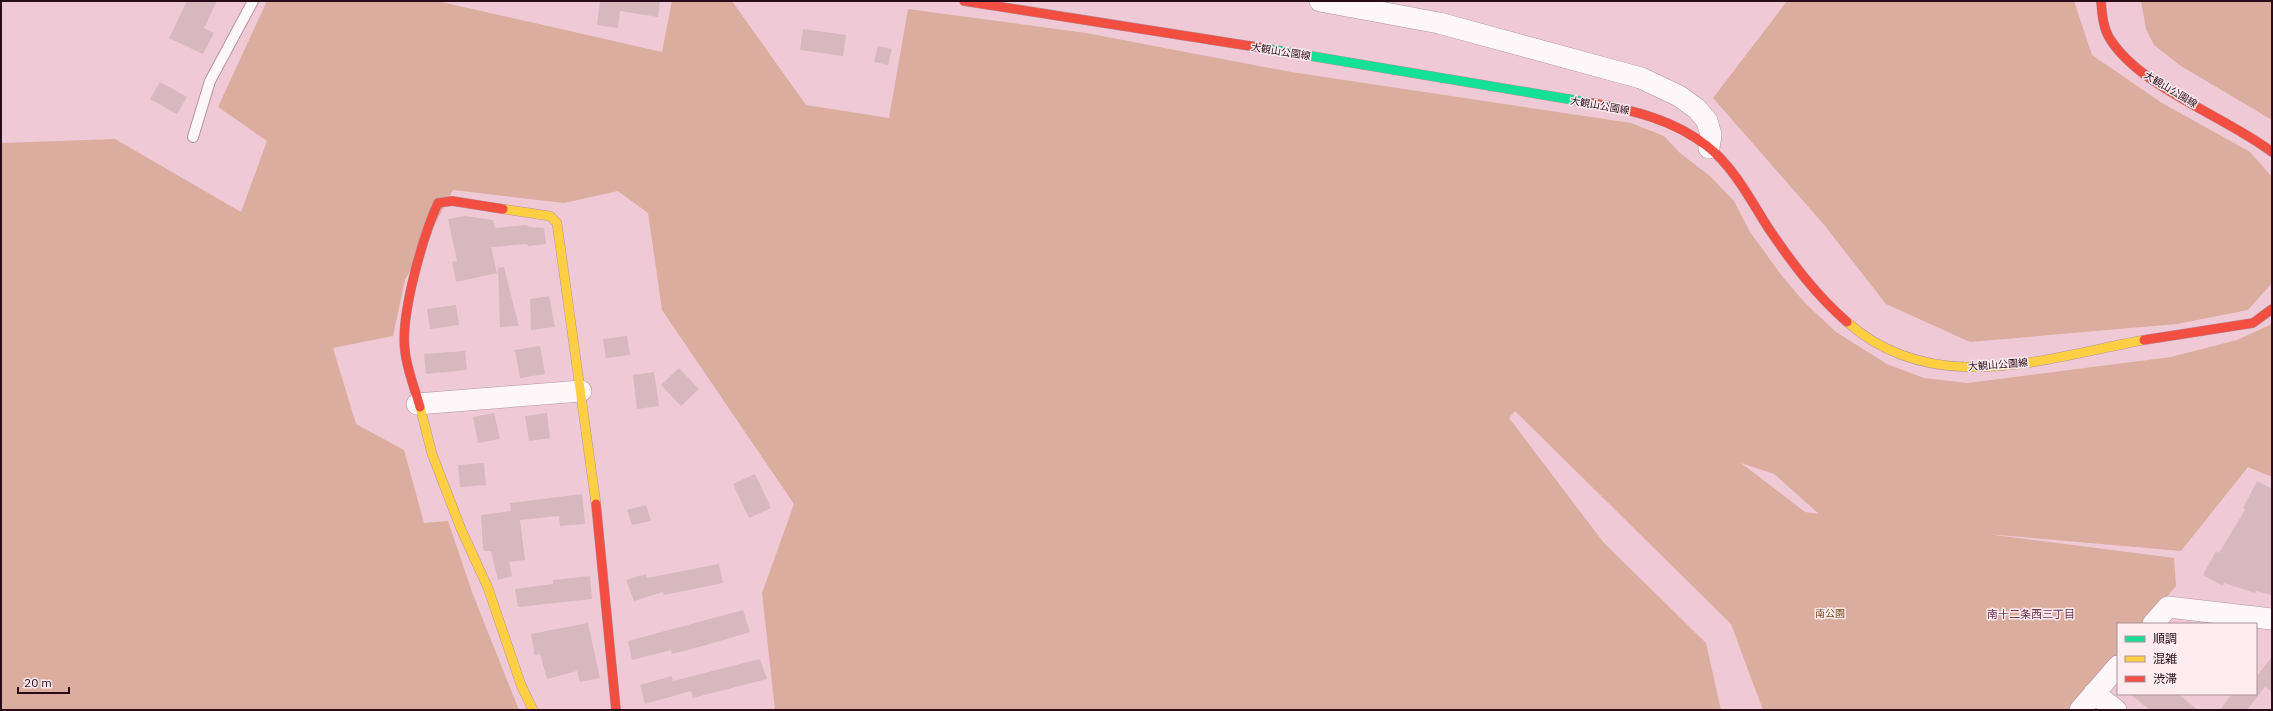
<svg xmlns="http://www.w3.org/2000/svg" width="2273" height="711" viewBox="0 0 2273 711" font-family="'IBM Plex Sans','Noto Sans JP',sans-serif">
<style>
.green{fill:#daad9e;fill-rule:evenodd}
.building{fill:#d7b8be}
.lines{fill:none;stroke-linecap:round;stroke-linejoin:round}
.lane-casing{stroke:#b2949e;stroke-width:12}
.street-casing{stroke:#b2949e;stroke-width:22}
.fast-casing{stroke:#b2949e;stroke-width:10}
.slow-casing{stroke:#b2949e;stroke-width:10}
.jam-casing{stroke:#b2949e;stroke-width:10}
.lane{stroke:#fdf7f9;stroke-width:10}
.street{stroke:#fdf7f9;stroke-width:21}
.fast{stroke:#16e098;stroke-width:9}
.slow{stroke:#ffcf43;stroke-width:9}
.jam{stroke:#f24e42;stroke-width:9}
.labels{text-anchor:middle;stroke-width:3;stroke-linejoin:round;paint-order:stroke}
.street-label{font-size:10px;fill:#290c17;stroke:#feecf1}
.park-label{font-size:10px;fill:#743f0a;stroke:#feecf1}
.neighbourhood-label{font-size:11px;fill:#732e49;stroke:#feecf1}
</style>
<rect width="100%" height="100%" fill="#efcad6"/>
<path class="green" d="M267,1h170l225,51 10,-51h60l74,104 83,13 19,-109 178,24 205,39 340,51 33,13 16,17 30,23 24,25 16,31 32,44 23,27 31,29 51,32 37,14 43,5 204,-26 66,-17 35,-16v153l-24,-10 -67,84 -194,-17 187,24 2,28 -32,38h-26v31l-47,55h-308l-32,-86 -216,-213 -6,7 95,125 102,100 15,67h-946l-13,-117 32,-89 -132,-194 -14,-97 -30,-22 -54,12 -111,-13 -48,90 -12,56 -60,12 23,76 48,26 20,73 24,-2 24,71 47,118h-518v-567l114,-4 126,73 26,-71 -49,-34zM1741,463l33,11 45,40 -14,-2z
M1787,1h287l18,54 70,48 88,49 22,25v106l-24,27 -71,14 -207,18 -84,-38 -61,-78 -112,-128z
M2141,1h131v119l-91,-54 -27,-21 -8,-16z"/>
<path class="building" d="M187,1h30l-13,27 10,5 -11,21 -34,-16z
M600,1h60l-2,16 -38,-6 -2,17 -21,-3z
M803,29l43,6 -3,21 -43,-6z
M878,46l14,3 -4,16 -14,-3z
M160,82l27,15 -10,17 -27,-15z
M465,216l28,4 2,8 31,-3 4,2 14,1 2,16 -18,2 -1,-2 -36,3 6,26 -41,9 -4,-20 5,-1 -9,-42z
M504,267l10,40 5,19 -19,1 -2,-59z
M549,296l6,31 -24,3 -1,-31z
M456,305l3,20 -29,4 -3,-20z
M627,336l3,19 -24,3 -3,-19z
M540,346l5,28 -25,4 -5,-28z
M465,351l2,19 -41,4 -2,-20z
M679,368l20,21 -18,17 -20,-21z
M654,372l5,34 -22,3 -4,-34z
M494,413l6,26 -22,4 -5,-26z
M547,413l3,25 -21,3 -4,-25z
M484,463l2,22 -26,2 -2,-22z
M755,474l16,34 -22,10 -16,-34z
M2257,481l15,8v106l-16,-4 -1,2 -31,-10 -1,3 -20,-11 13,-24 3,2 26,-43 -2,-2z
M582,494l3,30 -25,2 -1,-10 -39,4 5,40 -16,2 3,14 -14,4 -7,-29h-6l-2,-3 -2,-33 30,-4 -1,-8z
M646,505l5,16 -19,4 -5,-15z
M719,564l4,19 -59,12 -1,-3 -29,9 -8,-21 20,-6 1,4z
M590,576l2,23 -74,8 -3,-18 38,-5v-4z
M743,610l7,22 -51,15 -27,7 -1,-4 -39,10 -4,-19z
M588,623l12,55 -20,4 -3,-11 -30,8 -7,-25 -5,1 -4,-21z
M2272,657v35l-7,-5 -18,23h-27l12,-16h24v-17z
M760,659l7,20 -74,19 -2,-7 -46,13 -5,-19 32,-9 1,5z
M2130,694h48l20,16h-48z"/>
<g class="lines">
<g class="lane-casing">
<path id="lane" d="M193,137l17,-56 43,-80"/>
</g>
<g class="street-casing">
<path id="street" d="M1320,1l119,22 202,55 38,18 18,13 10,12 4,14 -2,13
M417,404l164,-13
M2153,624l15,-17 104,12
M2094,693l22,17
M2080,710l38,-44"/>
</g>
<g class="fast-casing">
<path id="fast" d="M1269,49l323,54"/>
</g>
<g class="slow-casing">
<path id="slow" d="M503,209l47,7 7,7 39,281
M1847,322c87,77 198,36 297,18
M420,407l12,47 29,75 27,59 33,97 12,25"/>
</g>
<g class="jam-casing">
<path id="jam" d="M964,1l305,48
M2101,1c1,13 2,27 9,38 31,49 115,77 162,113
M1592,103c41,7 82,17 115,43 27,21 44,55 62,83 23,34 47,66 78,93
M2144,340l109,-17 19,-14
M420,407c-5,-18 -13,-37 -15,-56 -5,-36 18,-115 33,-148l14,-2 51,8
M596,504l20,206"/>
</g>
<use href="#lane" class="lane"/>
<use href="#street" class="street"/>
<use href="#fast" class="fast"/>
<use href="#slow" class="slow"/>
<use href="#jam" class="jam"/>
</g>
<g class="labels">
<g class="street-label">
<text transform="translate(1281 51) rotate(9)" y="4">大観山公園線</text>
<text transform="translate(2171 89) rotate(31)" y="4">大観山公園線</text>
<text transform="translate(1600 105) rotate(10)" y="4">大観山公園線</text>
<text transform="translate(1998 364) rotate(-4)" y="4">大観山公園線</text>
</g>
<g class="park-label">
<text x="1830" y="617">南公園</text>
</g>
<g class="neighbourhood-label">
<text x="2031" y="618">南十二条西三丁目</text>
</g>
</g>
<rect width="2273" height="711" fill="none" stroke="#290c17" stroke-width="4"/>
<rect x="2117" y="623" width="140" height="72" fill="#feecf1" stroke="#a9929a"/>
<rect x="2125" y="636" width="20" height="6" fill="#16e098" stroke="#a9929a"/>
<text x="2153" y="643" font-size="12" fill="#290c17">順調</text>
<rect x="2125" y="656" width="20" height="6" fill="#ffcf43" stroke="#a9929a"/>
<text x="2153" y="663" font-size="12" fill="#290c17">混雑</text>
<rect x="2125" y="676" width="20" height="6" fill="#f24e42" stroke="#a9929a"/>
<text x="2153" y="683" font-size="12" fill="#290c17">渋滞</text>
<path d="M18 687v6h51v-6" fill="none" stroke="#290c17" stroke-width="2"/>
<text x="24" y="687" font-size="12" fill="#290c17" stroke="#feecf1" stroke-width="3" paint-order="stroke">20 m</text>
</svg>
